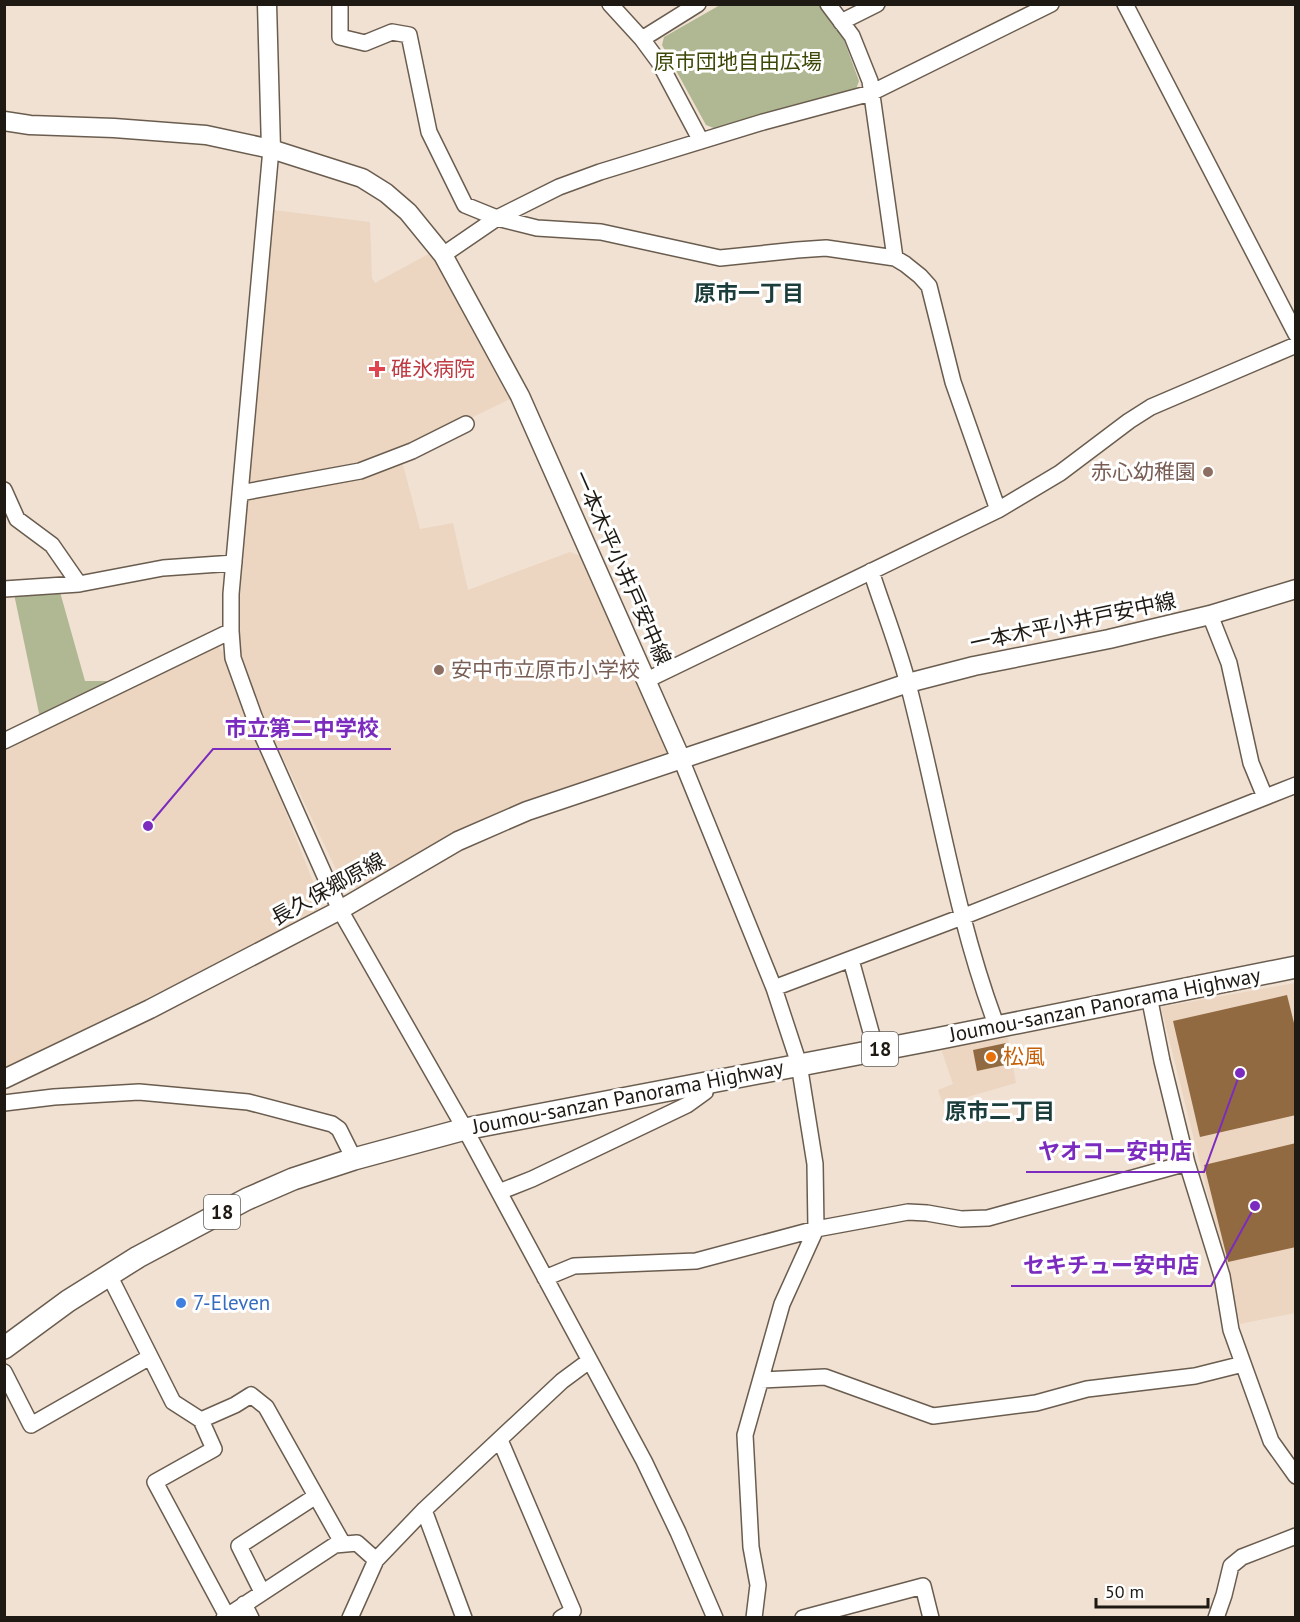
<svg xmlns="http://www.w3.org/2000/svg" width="1300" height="1622" viewBox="0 0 1300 1622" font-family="'PT Sans','Noto Sans JP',sans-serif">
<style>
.built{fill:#ecd6c1}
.green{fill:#b0b893}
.building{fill:#916a42}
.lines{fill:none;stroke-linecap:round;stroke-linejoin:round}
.minor-casing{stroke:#6a5d4f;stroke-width:18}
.major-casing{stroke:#6a5d4f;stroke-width:21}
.highway-casing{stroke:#6a5d4f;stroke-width:24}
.minor{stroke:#fff;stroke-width:15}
.major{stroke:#fff;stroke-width:18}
.highway{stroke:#fff;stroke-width:21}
.health-dot{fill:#e0444e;stroke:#fff;stroke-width:2}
.education-dot{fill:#8d6e63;stroke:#fff;stroke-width:2}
.food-dot{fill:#e8710a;stroke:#fff;stroke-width:2}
.shop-dot{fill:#3f7fe0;stroke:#fff;stroke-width:2}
.labels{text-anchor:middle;stroke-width:6;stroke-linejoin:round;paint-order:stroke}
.shield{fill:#fff;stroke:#625e5a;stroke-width:1.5}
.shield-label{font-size:20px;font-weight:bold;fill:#1e1913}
.park-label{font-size:21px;fill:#3f4707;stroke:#fff}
.health-label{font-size:21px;fill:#be3a42;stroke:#fff;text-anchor:start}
.education-label{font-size:21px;fill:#785e54;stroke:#fff;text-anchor:end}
.street-label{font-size:21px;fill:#1e1913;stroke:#fff}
.food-label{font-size:21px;fill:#c56008;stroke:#fff;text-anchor:start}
.shop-label{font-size:21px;fill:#366cbe;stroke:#fff;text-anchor:start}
.neighbourhood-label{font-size:22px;font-weight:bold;fill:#1b3d3b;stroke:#fff}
.leader{fill:none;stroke:#7b2cbf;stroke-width:2}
.callout-dot{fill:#7b2cbf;stroke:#fff;stroke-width:2}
.callout-label{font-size:22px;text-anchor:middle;font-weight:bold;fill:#7b2cbf;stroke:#fff;stroke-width:6;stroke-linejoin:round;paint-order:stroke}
</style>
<rect width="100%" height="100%" fill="#f1e1d2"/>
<path class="built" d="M274,210l96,12 2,56 3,5 57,-31 80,146 -101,49 -52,19 -110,21 11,-147z
M402,461l18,68 33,-6 15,67 102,-38 13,5 57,126 29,73 -310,133 -17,-7 -79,-166 -24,-59 -1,-22 4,-77 6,-61z
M216,644l7,8 98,250 -4,11 -312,156v-318z
M1295,983v330l-55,11 -79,-317z
M1008,1037l8,46 -73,21 -5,-14 15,-6 -12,-35z"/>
<path class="green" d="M720,5h99l25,35 15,41 -3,8 -140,40 -10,-4 -44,-80 2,-8z
M60,592l25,89h30l-75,37 -26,-124z"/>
<path class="building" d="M1287,995l9,36v84l-96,22 -27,-116z
M1006,1043l4,21 -33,7 -4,-21z
M1296,1143v104l-68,15 -24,-97z"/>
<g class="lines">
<g class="minor-casing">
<path id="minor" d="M340,4v33l25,6 27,-11 17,3 20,97 36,73 32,13 40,10 64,4 119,26 77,-8 29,-2 69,10 10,6 15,12 9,10 24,96 45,128
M610,4l32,35 17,23 42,79
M828,4l24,32 18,45 25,177
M1125,4l171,330
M841,22l36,-18
M642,39l56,-35
M271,149l-40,445v37l2,27 22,61 85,191 125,219 179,332 34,71 37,86
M443,255l54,-37 62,-31 41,-15 163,-50 108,-29 180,-89
M4,490l13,29 35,26 27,39
M240,493l120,-22 52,-20 54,-27
M871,571c12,37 27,75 37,113 30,114 47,232 89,343
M4,589l75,-5 84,-16 71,-5
M1210,615l19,48 22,100 14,34
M647,680l351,-170 62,-37 69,-52 22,-14 145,-62
M4,741l227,-110
M681,759l93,229 25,76 16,100 1,65 -34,75 -37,131 6,112 7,38 -4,33
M851,960l25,90
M774,988l188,-71 334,-132
M1149,996l13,65 25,102 35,113 9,54 40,111 25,35
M4,1103l50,-6 85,-5 109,10 84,22 7,5 15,30
M499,1192l33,-13 155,-74 18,-13 -3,-9
M109,1275l64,127 28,18 34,-15 16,-10 15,12 77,137
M545,1278l29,-12 122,-5 120,-32 92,-17 19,1 34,6 27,-1 199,-55
M4,1372l27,53 119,-68
M761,1380l64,-3 108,39 103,-13 51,-14 108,-13 48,-12
M201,1420l13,29 -59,33 72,134
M500,1440l73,171 -12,7
M424,1510l40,108
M262,1592l-23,-46 77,-50
M244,1604l7,14
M224,1618l111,-73 22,-2 19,17
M350,1618l26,-58 48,-50 138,-129 27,-20
M803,1618l120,-32 8,32
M1216,1618l8,-23 7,-29 11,-9 54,-21"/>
</g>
<g class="major-casing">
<path id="major" d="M267,4l4,145
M4,121l26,4 84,3 92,7 65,14 91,29 24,15 22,19 35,43 77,141 161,363
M4,1079l146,-70 190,-99 118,-69 69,-30 381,-128 66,-17 135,-27 101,-24 86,-26"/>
</g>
<g class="highway-casing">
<path id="highway" d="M4,1348l64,-47 70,-44 109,-58 46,-20 61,-20 111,-30 471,-90 360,-72"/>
</g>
<use href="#minor" class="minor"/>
<use href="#major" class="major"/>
<use href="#highway" class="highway"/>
</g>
<path class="health-dot" d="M374 360h6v6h6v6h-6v6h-6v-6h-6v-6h6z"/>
<g class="education-dot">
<circle cx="1208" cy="472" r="6"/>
<circle cx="439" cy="670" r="6"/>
</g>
<circle class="food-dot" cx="991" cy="1057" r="6"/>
<circle class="shop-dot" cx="181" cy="1303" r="6"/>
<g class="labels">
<g class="shield">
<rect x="862" y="1032" width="36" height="34" rx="4.5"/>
<rect x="204" y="1195" width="36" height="34" rx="4.5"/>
</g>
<g class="shield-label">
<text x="880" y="1056">18</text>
<text x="222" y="1219">18</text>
</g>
<g class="park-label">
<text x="738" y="69">原市団地自由広場</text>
</g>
<g class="health-label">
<text x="391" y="376">碓氷病院</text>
</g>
<g class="education-label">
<text x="1196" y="479">赤心幼稚園</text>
<text x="451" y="677" text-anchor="start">安中市立原市小学校</text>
</g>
<g class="street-label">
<text transform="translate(622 568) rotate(66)" y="7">一本木平小井戸安中線</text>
<text transform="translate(1073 622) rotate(-12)" y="7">一本木平小井戸安中線</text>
<text transform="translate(328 889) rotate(-29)" y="7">長久保郷原線</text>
<text transform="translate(1105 1005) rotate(-11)" y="7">Joumou-sanzan Panorama Highway</text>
<text transform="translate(628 1097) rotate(-11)" y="7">Joumou-sanzan Panorama Highway</text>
</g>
<g class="food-label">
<text x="1003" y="1064">松風</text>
</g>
<g class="shop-label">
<text x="193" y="1310">7-Eleven</text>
</g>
<g class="neighbourhood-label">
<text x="749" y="301">原市一丁目</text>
<text x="1000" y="1119">原市二丁目</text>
</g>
</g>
<path class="leader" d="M148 826L213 749H391M1240 1073L1204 1172H1026M1255 1206L1211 1286H1011"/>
<g class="callout-dot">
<circle cx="148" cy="826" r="6"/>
<circle cx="1240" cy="1073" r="6"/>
<circle cx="1255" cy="1206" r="6"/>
</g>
<g class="callout-label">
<text x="302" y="736">市立第二中学校</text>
<text x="1115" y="1159">ヤオコー安中店</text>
<text x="1111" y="1273">セキチュー安中店</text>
</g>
<rect width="1300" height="1622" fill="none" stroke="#1e1913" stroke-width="12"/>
<path d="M1096 1598v9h112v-9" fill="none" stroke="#1e1913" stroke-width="3"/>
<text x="1105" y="1598" font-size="18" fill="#1e1913" stroke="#ffffff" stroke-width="4.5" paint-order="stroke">50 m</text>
</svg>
